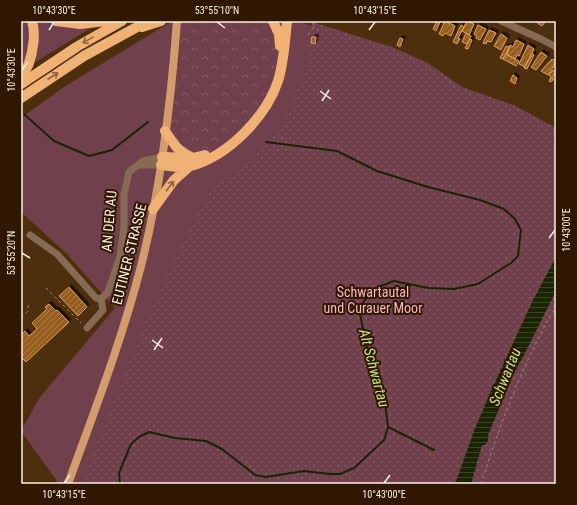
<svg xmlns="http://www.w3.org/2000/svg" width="577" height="505" viewBox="0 0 577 505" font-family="'Roboto Condensed',sans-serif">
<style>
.grass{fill:#70404c}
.forest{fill:url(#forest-crowns)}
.park{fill:url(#park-dots)}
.water{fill:url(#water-rules)}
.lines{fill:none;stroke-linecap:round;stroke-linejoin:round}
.stream{stroke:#192400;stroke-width:2}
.building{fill:url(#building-hatch);stroke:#db9d60;filter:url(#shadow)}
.path{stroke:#a18b74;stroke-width:1;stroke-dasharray:3 3;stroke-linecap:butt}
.minor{stroke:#856b53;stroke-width:7}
.major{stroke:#d29d6b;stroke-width:8}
.highway{stroke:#f0b174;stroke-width:10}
.oneway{stroke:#90643a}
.ticks{fill:none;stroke:#fcefe3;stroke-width:1.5}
.labels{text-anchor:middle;stroke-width:4;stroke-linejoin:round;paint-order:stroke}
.street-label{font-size:14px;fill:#fcefe3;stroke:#2f1700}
.park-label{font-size:14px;fill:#fbb6c5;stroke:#2f1700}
.water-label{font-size:15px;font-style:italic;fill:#c3e77e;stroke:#2f1700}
.neatline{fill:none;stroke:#fcefe3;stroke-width:1.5}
.ticks-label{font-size:10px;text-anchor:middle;fill:#fcefe3}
</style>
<defs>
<pattern id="forest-crowns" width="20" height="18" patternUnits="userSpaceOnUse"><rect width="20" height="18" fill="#70404c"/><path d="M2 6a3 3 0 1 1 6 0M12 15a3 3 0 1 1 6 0" fill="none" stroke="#855c66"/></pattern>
<pattern id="park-dots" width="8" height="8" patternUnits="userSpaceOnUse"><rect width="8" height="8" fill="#70404c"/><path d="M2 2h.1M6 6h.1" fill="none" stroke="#855c66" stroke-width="1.8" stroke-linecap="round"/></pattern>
<pattern id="water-rules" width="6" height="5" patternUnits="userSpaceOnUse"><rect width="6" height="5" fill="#192400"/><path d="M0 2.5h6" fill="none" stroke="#3b4425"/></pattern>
<pattern id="building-hatch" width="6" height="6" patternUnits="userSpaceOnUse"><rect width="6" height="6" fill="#975d1c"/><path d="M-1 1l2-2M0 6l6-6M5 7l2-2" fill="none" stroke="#ac7c48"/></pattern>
<filter id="shadow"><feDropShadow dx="2.5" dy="-2.5" stdDeviation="0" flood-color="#0009"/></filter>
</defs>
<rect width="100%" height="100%" fill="#4d2f0d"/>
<path class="grass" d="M21,21h81l-81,50z
M172,21h7l103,28 -2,-28h17l79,26 52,437h-369l-38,-53 19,-34 75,-89 -49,-55 -45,-41v-94l43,-31z"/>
<path class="forest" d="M179,21h101l2,28 -3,24 -21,46 -38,35 -53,3z"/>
<path class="park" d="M312,22l80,25 36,16 34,24 54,19 40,22v7l-3,4 3,2v343h-475l74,-184 48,-98 12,-16 43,-29 -1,-3 32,-40 17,-45z"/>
<path class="water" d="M556,257v34l-33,66 -10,18 -25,60v6l-3,4h-3l-11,39h-16l19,-53 16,-38 43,-93z"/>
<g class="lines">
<path class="stream" d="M25,115l29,26 35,15 23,-6 36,-28
M388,427l46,23
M120,484l-1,-11 12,-29 8,-7 10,-5 26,6 31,3 16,8 33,26 11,2 38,-6 26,3h10l14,-6 30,-28 4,-13 -4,-33 -18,-50 -6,-30 3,-11 6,-9 12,-8 13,-5 34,7 26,1 24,-5 33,-21 7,-7 3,-26 -6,-11 -11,-10 -24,-9 -52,-13 -51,-16 -40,-20 -71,-9"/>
</g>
<path class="building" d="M437,21l3,1 -4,9 -3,-2z
M445,21l10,5 -4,10 -6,-3 -2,3 -4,-2z
M467,21l7,3 -5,11 -7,-4z
M537,21h9l-4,5 -6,-4z
M461,25l3,2 -6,11 2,1 -3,5 -4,-2z
M478,25l8,4 -6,11 -4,-2 1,-2 -3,-2z
M489,30l7,3 -5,9 -4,-1 -1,3 -3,-1z
M466,33l5,3 -4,8 -5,-2z
M501,34l6,4 -6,12 -7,-4z
M312,37h4l-1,7 -4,-1z
M400,38l3,1 -3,8 -3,-2z
M470,39l2,1 -4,9 -3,-1z
M516,40l8,4 -5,12 -2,-1 -2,4 -8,-4 3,-10 3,2z
M528,45l6,4 -9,18 -6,-3z
M506,46l3,1 -2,4h1l-5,8 -3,-1z
M541,52l6,4 -11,14 -5,-3z
M532,53l2,2 -7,14 -3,-1z
M506,54l13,7 -3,5 -13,-7z
M552,59l4,2v2l-8,12 -7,-4z
M553,70l3,2 -4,6 2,1 -3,3 -2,-1 2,-4 -2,-2z
M513,75l4,3 -2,6 -5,-3z
M69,287l18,20 -9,9 -19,-20z
M49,304l7,7 1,-1 12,12 -43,40 -5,-5v-22l4,-4 4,5 8,-7 -5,-6 15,-14 -2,-2z"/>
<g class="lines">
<path class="path" d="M308,35l5,-7 1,-7
M46,288l35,35
M21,317l7,-6v-7
M481,484c19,-60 43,-124 75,-178"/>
<path class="minor" d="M501,21l40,18 15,8
M139,165h22
M30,235l27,19 39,44 5,1 7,-7 12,-36 4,-30v-32l5,-22 14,-11 19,-4
M87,328l16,-18 -2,-11"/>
<path class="major" d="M68,484c26,-72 54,-144 73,-218 20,-78 30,-165 36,-245"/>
<path class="highway" d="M56,21l24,3 26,-3
M273,21l6,13 1,12
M142,27l19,-6
M21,76c3,-4 7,-9 8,-13 4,-12 7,-30 3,-42
M21,84l57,-38 44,-25
M21,98l63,-42 64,-35
M165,131c8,12 13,21 26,26
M162,157l31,1 12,-3
M161,165c9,1 20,4 30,1 37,-10 75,-49 87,-85 6,-19 7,-40 9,-60
M153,209l21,-29 16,-14"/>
</g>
<defs><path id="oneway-shaft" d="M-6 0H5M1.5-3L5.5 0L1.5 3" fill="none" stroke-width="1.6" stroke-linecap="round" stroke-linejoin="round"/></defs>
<g class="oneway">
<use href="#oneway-shaft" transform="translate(88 40) rotate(151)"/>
<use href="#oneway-shaft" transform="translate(53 76) rotate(-33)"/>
<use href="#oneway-shaft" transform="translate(170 186) rotate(-53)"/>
</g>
<path class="ticks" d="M217,22l8,6M49,30l5,-8M369,30l6,-8M22,70l6,-8M320,91l11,8M322,101l7,-11M549,238l6,-8M22,253l8,5M152,340l11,8M154,350l8,-12M64,483l6,-8M384,483l6,-8"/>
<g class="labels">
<g class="street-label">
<text transform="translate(109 221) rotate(-85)" y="5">AN DER AU</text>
<text transform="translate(129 254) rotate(-76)" y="5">EUTINER STRASSE</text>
</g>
<g class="park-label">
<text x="373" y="297">Schwartautal<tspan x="373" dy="16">und Curauer Moor</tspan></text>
</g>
<g class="water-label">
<text transform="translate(374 368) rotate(75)" y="5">Alt Schwartau</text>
<text transform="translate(505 377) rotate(-68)" y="5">Schwartau</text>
</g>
</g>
<rect width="577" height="505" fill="none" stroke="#2f1700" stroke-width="44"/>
<rect x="22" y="22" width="533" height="461" class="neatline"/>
<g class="ticks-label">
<text x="54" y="14">10°43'30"E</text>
<text x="217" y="14">53°55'10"N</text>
<text x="375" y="14">10°43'15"E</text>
<text transform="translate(11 70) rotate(-90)" y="4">10°43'30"E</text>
<text transform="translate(566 230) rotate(-90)" y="4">10°43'00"E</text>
<text transform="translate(11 253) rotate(-90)" y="4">53°55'20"N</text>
<text x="64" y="498">10°43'15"E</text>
<text x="384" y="498">10°43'00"E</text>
</g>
</svg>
